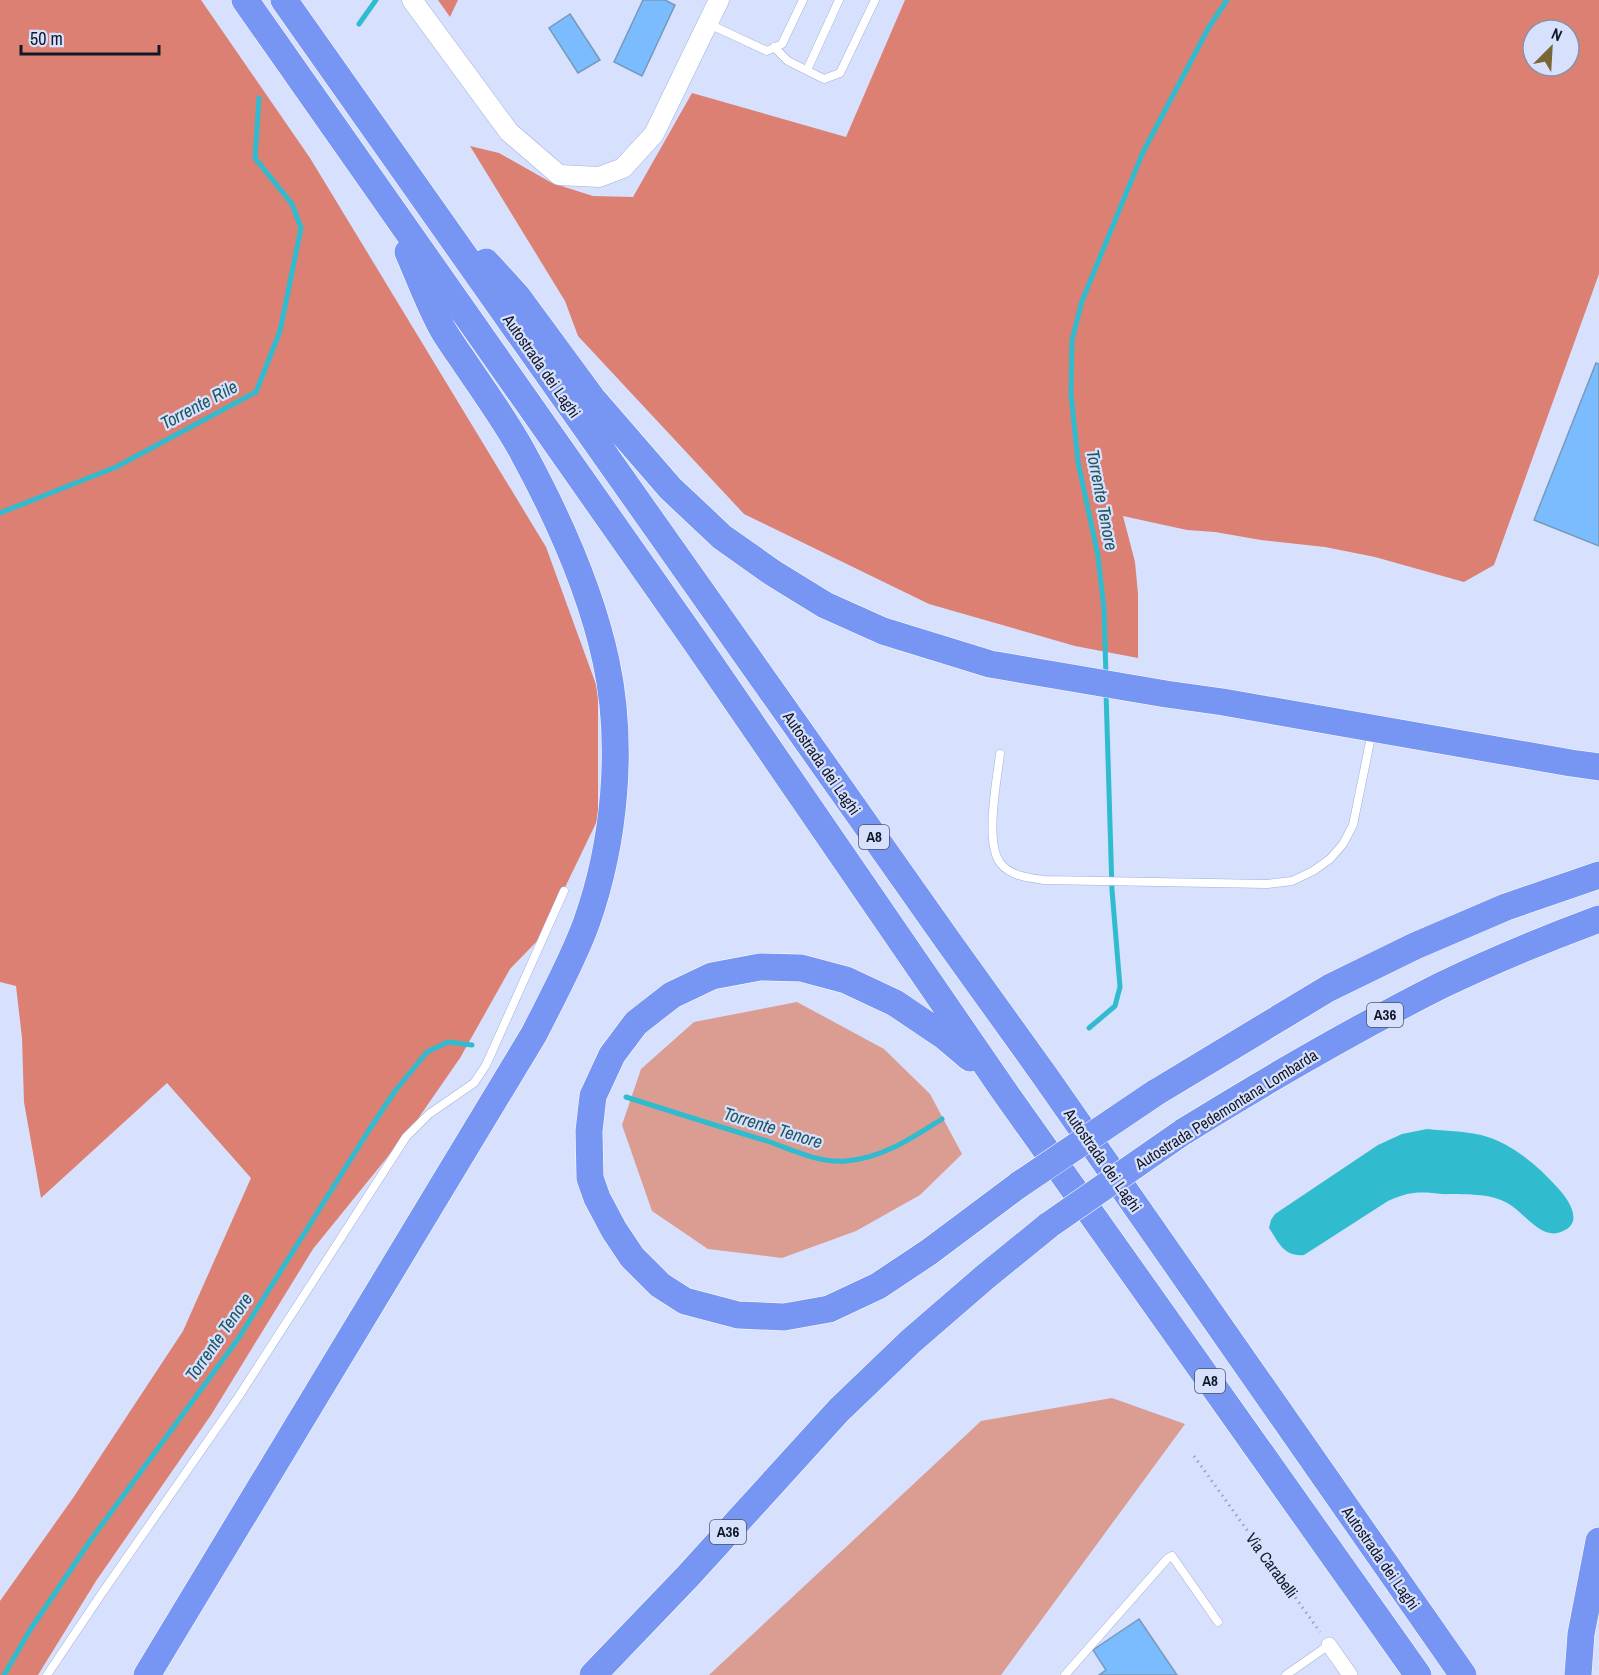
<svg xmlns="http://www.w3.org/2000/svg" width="1599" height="1675" viewBox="0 0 1599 1675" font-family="'Archivo Narrow',sans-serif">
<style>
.green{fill:#db9c92}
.forest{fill:#db8072;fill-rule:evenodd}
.water{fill:#31bbcf}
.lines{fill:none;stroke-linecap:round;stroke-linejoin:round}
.stream{stroke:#31bbcf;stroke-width:5}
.building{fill:#7abcfd;stroke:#7699bd;stroke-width:1.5}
.service-casing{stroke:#a0b0dc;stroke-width:9}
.minor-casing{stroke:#a0b0dc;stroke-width:16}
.tertiary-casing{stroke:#a0b0dc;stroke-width:21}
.motorway-casing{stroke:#fff;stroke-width:28}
.path{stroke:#9ba3bb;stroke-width:3;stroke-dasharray:1.5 4.5;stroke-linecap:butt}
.service{stroke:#fff;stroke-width:8}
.minor{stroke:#fff;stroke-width:15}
.tertiary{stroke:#fff;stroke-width:20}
.motorway{stroke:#7795f3;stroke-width:27}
.motorway-bridge-casing{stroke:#fff;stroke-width:28;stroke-linecap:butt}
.motorway-bridge{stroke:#7795f3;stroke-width:27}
.labels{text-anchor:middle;stroke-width:4.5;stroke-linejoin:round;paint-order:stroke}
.shield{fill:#d7e1fd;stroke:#4e5468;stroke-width:1.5}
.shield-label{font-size:15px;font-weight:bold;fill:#131828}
.street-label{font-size:16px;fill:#131828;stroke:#d7e1fd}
.water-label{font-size:18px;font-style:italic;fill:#215760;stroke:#d7e1fd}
</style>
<rect width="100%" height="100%" fill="#d7e1fd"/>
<path class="green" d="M797,1002l87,47 46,45 32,60 -42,41 -64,36 -74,27 -74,-9 -56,-38 -30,-86 19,-56 53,-47z
M1112,1398l73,26 -184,251h-292l272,-254z"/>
<path class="forest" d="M0,0h201l109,158 236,389 52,143v129l-57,118 -31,32 -50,89 -45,65 -102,126 -102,166 -115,166 -58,94h-38v-74l73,-103 110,-167 68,-153 -84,-95 -126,115 -17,-96 -2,-64 -6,-52 -16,-4z
M438,0h20l-8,17z
M905,0h694v274l-105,291 -30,17 -89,-25 -50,-10 -64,-7 -46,-8 -28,-2 -64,-14 12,46 3,32v64l-63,-12 -146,-42 -185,-90 -166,-178 -13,-35 -95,-155 29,7 53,30 41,13 40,1 59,-104 154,44zM1533,30h36v36h-36z"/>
<path class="water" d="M1427,1129c18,2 37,2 54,6 29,7 56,30 75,51 11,11 29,36 7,45 -4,2 -9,3 -13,2 -14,-2 -29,-22 -41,-29 -19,-12 -46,-9 -67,-10 -9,-1 -19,-2 -28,-1 -9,1 -18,4 -26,8l-84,54c-20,2 -25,-12 -35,-27l2,-8 4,-6 103,-69 24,-11z"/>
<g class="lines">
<path class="stream" d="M359,24l17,-24
M0,513l116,-46 140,-75 24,-61 21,-103 -9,-24 -37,-46 4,-60
M1106,677l-2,-68 -6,-53 -20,-94 -7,-68 1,-54 10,-39 61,-149 66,-125 18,-27
M1089,1028l26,-22 5,-19 -8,-97 -6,-198
M626,1097c47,15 94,30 141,44 26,9 51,22 79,20 37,-3 66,-23 96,-42
M4,1675l26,-45 60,-89 148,-202 131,-209 26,-39 32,-39 21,-10 24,3"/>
</g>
<path class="building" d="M643,0h22l10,5 -33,71 -28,-14z
M570,14l30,46 -22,13 -29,-45z
M1596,363l3,1v182l-65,-26z
M1139,1619l38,56h-78l7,-5 -13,-20z"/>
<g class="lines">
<g class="service-casing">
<path id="service" d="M709,24l58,27 15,-7 21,-44
M774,47l14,14 36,18 16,-6 35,-73
M807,70l32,-70
M1000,754c-3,26 -16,90 1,110 10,12 28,14 43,16l223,4 25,-3 21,-10 17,-12 13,-15 10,-19 19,-93
M47,1675l53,-79 139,-200 167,-259 23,-23 45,-31 12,-18 78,-174
M1065,1675l102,-116 5,-3 46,66
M1286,1675l43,-30"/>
</g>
<g class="minor-casing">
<path id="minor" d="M1329,1645l21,30"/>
</g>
<g class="tertiary-casing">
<path id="tertiary" d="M412,0l97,132 50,43 40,2 24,-9 31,-34 65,-134"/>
</g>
<g class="motorway-casing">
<path id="motorway" d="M245,0l450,641 307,447 416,587
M284,0l664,941 97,135 418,599
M486,262l31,34 75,102 78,90 52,49 51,36 52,32 58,26 107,33 176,30 57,8 348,61 28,4
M970,1058l-26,-22 -49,-33 -49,-23 -45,-12 -41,-1 -48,9 -40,19 -36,28 -24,32 -19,41 -4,35 1,47 7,20 17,32 18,27 28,28 25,16 53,14 46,2 45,-8 49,-23 51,-34 91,-68
M1155,1093l174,-105 86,-42 91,-39 93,-32
M1183,1132c84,-52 168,-101 257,-146 52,-25 105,-47 159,-67
M147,1675l387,-641c18,-36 38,-72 52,-110 29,-81 38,-179 20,-263 -16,-74 -48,-144 -84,-210 -17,-31 -39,-61 -59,-91 -7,-10 -14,-20 -20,-30 -14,-25 -24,-53 -35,-78
M593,1675l95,-99 151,-166 72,-69 74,-64 64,-52
M1578,1675l3,-41 18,-93"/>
</g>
<path class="path" d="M1194,1456l126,176"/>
<use href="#service" class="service"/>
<use href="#minor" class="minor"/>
<use href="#tertiary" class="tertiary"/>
<use href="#motorway" class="motorway"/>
<g class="motorway-bridge-casing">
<path id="motorway-bridge" d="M1020,1184l135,-91
M1049,1225l134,-93"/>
</g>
<use href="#motorway-bridge" class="motorway-bridge"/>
</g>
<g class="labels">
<g class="shield">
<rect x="859" y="825" width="30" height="24" rx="4.5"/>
<rect x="1367" y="1003" width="36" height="24" rx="4.5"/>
<rect x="1195" y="1369" width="30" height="24" rx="4.5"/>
<rect x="710" y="1520" width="36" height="24" rx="4.5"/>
</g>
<g class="shield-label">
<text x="874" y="842">A8</text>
<text x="1385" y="1020">A36</text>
<text x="1210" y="1386">A8</text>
<text x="728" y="1537">A36</text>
</g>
<g class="street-label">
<text transform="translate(542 366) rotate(55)" y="6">Autostrada dei Laghi</text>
<text transform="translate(822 763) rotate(55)" y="6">Autostrada dei Laghi</text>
<text transform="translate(1226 1109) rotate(-32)" y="6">Autostrada Pedemontana Lombarda</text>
<text transform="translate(1103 1160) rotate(55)" y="6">Autostrada dei Laghi</text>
<text transform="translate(1381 1558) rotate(55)" y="6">Autostrada dei Laghi</text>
<text transform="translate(1272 1565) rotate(54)" y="6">Via Carabelli</text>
</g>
<g class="water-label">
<text transform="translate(199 405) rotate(-28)" y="6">Torrente Rile</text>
<text transform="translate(1102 500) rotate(79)" y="6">Torrente Tenore</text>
<text transform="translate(773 1128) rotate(17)" y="6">Torrente Tenore</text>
<text transform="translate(219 1337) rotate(-55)" y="6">Torrente Tenore</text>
</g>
</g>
<g transform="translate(1551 48) rotate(24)"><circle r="28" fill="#d7e1fd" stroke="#8991a8" stroke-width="1.5"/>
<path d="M0-4.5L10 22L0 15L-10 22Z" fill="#796635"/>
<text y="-9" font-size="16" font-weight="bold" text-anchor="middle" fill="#131828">N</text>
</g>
<path d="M21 45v9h138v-9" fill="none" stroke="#131828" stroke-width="3"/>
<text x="30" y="45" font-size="18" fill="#131828" stroke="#d7e1fd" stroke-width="4.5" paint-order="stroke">50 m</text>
</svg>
